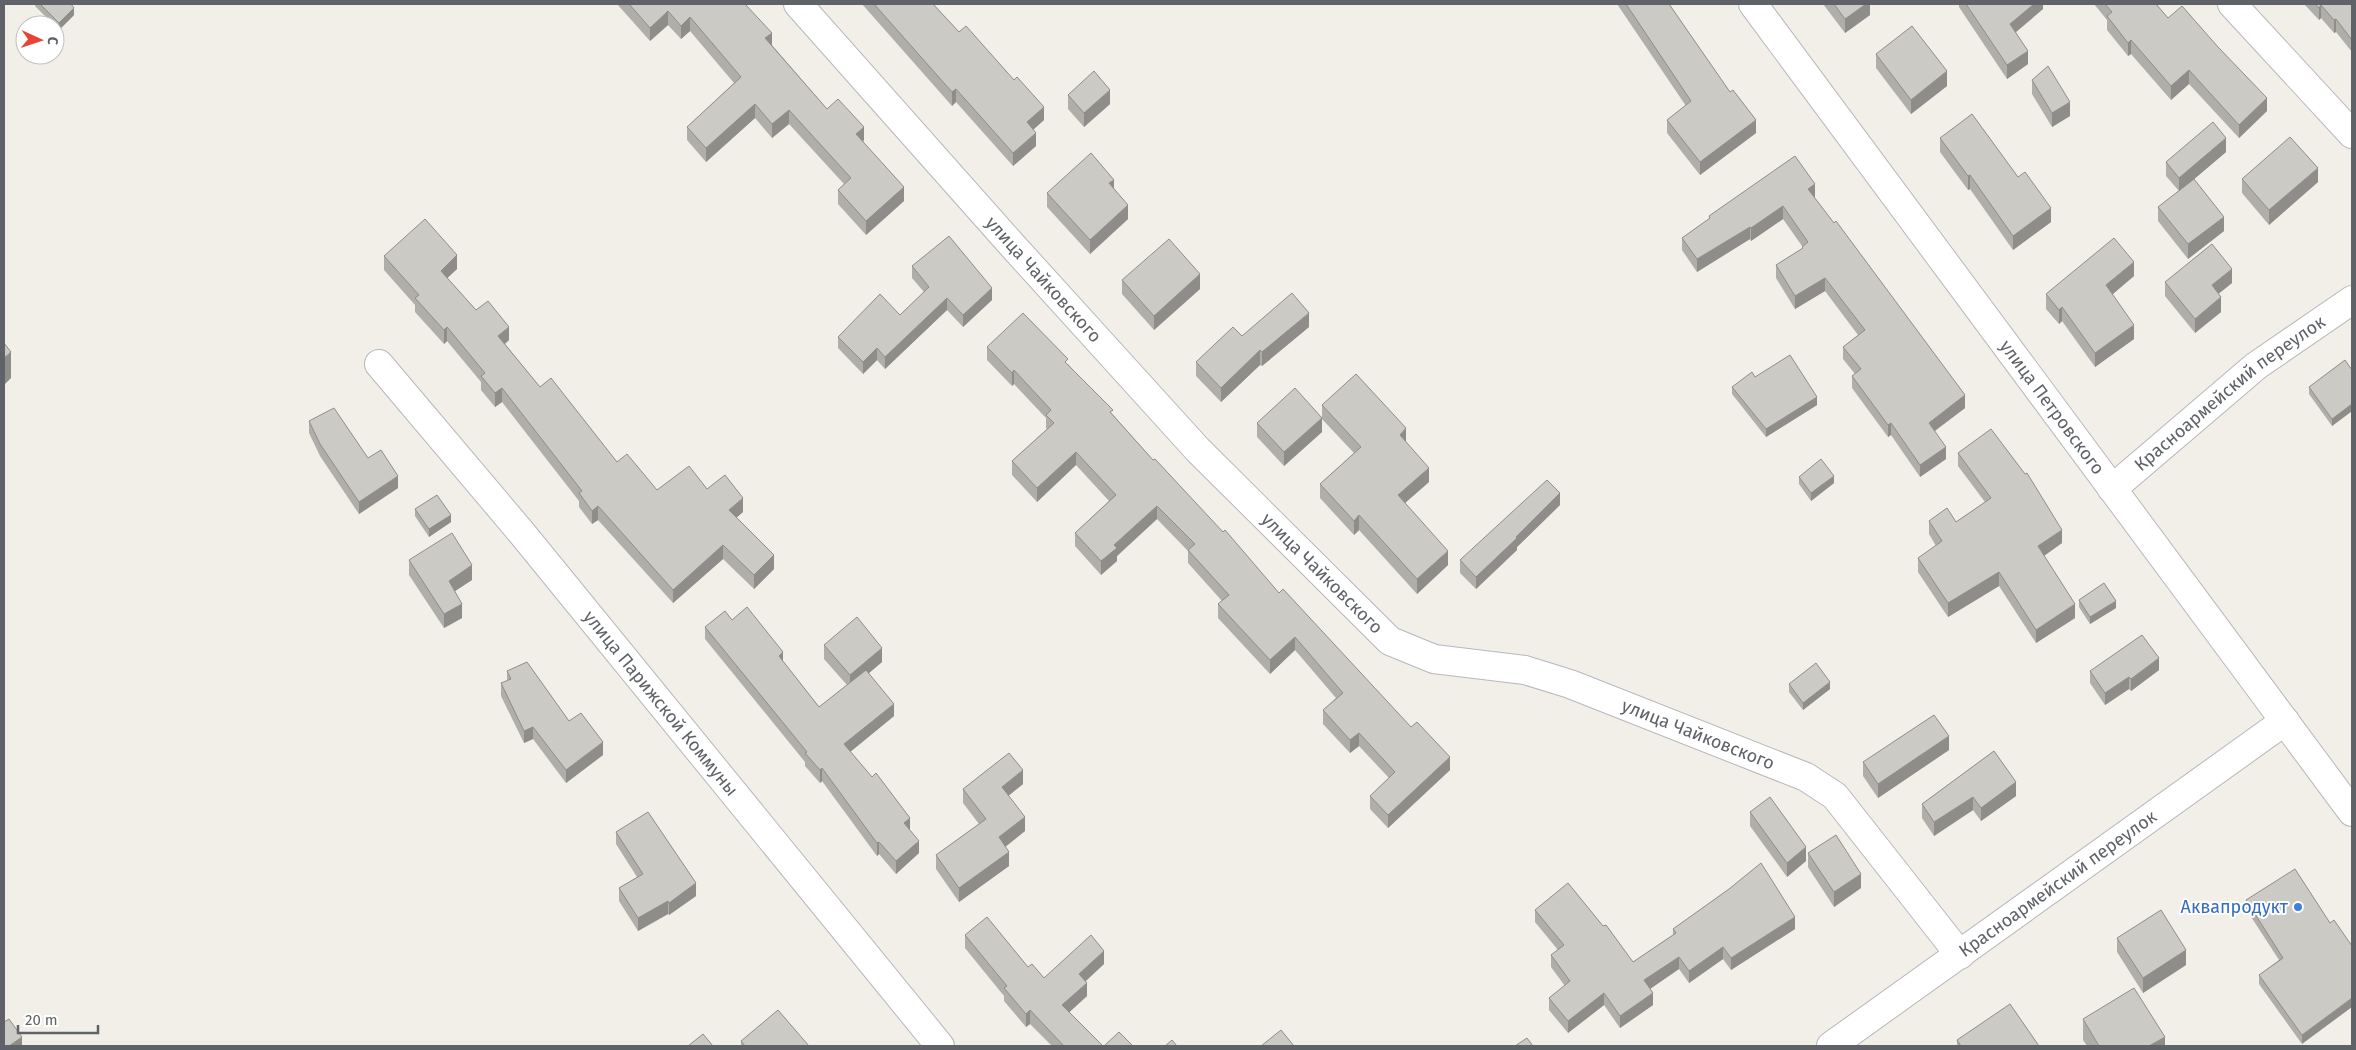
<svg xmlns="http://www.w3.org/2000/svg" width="2356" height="1050" viewBox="0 0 2356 1050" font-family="'Fira Sans',sans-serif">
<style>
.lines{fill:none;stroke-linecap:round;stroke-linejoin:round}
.minor-casing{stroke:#b5b8bc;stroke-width:30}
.minor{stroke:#fff;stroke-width:28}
.wall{fill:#afaea9}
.shaded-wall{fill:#8f8d8a}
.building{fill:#cccac5;stroke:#8f8d8a}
.shop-dot{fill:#3f7fe0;stroke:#fff;stroke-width:2}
.labels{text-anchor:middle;stroke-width:4;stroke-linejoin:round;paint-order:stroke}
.street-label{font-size:18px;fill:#5f6368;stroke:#fff}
.shop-label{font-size:18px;fill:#366cbe;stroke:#fff;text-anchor:end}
</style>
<rect width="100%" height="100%" fill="#f1efe8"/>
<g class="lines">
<g class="minor-casing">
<g id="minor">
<path id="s1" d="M798,4l214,241 186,205 192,191 44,18 91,11 45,14 236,93 29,19 125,159"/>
<path id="s2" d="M1753,4l599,808"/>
<path d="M2232,4l120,130"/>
<path id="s3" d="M379,364l142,168 419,514"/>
<path id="s4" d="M2112,489l144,-123 96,-66"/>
<path id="s5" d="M1831,1046l454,-325"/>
</g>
</g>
<use href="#minor" class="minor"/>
</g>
<path class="wall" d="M35,4h36l3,11 -15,15 -4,-4v-1h-1l-19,-19z
M617,4h128l27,41 55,64 37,31 -1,1 41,60 -38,34 -28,-31v-14l6,-6 -55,-60 -17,14 -17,-20 -49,44 -19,-22v-13l47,-44 -44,-52 -9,8 -13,-14 -18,16z
M862,4h71l26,28 85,88 -11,10 3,16 -23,20 -57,-64 -4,4z
M1617,4h52l87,129 -56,42 -33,-42v-13l19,-14z
M1823,4h47v11l-25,18z
M1959,4h84v5l-27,23 12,32 -21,15 -48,-72z
M2094,4h62l12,14 99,93 -28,27 -50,-54 -18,16 -40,-46 -3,2 -21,-26v-10z
M2304,4h48v48l-16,-20 -2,1 -13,-15 -2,2z
M1876,54l71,32 -36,28 -35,-46z
M2032,80l38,36 -18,11 -20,-33z
M1068,95l42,9 -26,23 -16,-18z
M1940,138l111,84 -38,28 -43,-61 -2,1 -28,-38z
M2226,152l-32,27 30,52 -36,28 -30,-38v-14l21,-16 -13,-15v-14z
M2242,179l76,3 -49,43 -27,-32z
M1114,188l14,31 -38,35 -43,-47v-14z
M1814,197l151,211 -30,23 11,28 -26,18 -29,-42 -3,2 -36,-49v-12l3,-2 -12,-15v-12l15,-12 -33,-44 -30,18 -19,-31v-13l26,-16v-3l-19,-27 -32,22 -1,-2 -53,33 -15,-22v-12l27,-19v-3z
M384,256l73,13 -10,9 29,32 33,30 -4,4 35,43 77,75 40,28 50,-1 36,23 -7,6 38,51 -20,20 -31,-30 -50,44 -75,-83 -6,4 -13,-17v-6l-77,-99 -7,5 -14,-17v-8l-34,-41 -3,3 -29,-32v-7l-31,-35z
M912,266l80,34 -29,27 -16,-17 -62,59 -8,-9 -14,14 -25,-26v-11l62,-22 24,-23 -12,-14z
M2134,276l-22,18 22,45 -39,28 -33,-46 -3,3 -13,-15v-15z
M1122,280l78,9 -46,41 -32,-36z
M2165,282l67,1 -14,11 3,18 -26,21 -30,-37z
M1309,327l-47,39 -2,-1 -39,37 -25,-26v-14l46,-26z
M987,347l81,17 85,96 126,133 171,177 -62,58 -18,-19v-13l19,-18 -30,-32 -9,7 -27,-29v-14l13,-12 -41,-48 -25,24 -52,-56v-14l4,-3 -34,-38v-12l-31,-32 -40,37v5l-16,14 -26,-29v-13l34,-32 -33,-36 -39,37 -25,-27v-14l35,-32 -1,-1v-10l-32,-34 -2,2 -25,-26z
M2352,370v41l-20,15 -23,-32v-7z
M1755,377l62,28 -51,32 -34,-43v-7z
M1322,405l84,37 23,40 -24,21 43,62 -31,29 -58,-64 -5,5 -34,-37v-14l34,-31 -32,-34v13l-38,34 -27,-29v-14l65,-5z
M309,421l89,67 -39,26 -39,-58 -11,-23z
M1958,453l104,90 -18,13 31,62 -39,25 -37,-57 -51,31 -30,-45v-14l18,-12 -7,-12v-13l27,1 29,-20 -27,-36z
M1799,477l35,6 -23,18 -12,-17z
M1560,505l-43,42v3l-41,39 -16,-16v-13z
M415,509l36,13 -22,15 -14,-21z
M409,560l63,20 -17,11 7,27 -18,10 -35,-53z
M2079,600l37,8 -26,16 -11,-17z
M732,620l51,42 36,45 28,-22 -23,-26v-14l58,17 -13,11 25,43 -44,36 60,78 9,23 -23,21 -17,-20 -2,2 -55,-75 -2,2 -15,-17v-4l-100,-123v-12z
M2159,670l-28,21 -2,-2 -24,16 -15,-22v-12z
M507,671l62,50 34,34 -37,28 -33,-44 -9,4 -23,-47v-13l6,-2z
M1789,684l41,5 -27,21 -14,-18z
M1949,750l-71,48 -15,-22v-14z
M1994,751l22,45 -35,25 -8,-11 -39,26 -12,-18v-14z
M1023,784l-15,12 17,35 -20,15 4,20 -50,36 -23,-33v-14l43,-31 -16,-21v-14z
M1750,812l56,49 -19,16 -37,-51z
M616,832l80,64 -27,19 -1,-1 -30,17 -19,-30v-13l18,-11 -21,-33z
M1808,853l53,35 -27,19 -26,-40z
M2246,900l84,23 -28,121 -43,-60v-9l20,-15 -33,-51z
M1535,910l98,52 40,-27v-6h122l-64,41 -8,-11 -34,24 -10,-14 -29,20 3,16 -33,23 -16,-23 -36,28 -19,-23v-12l16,-12 -14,-19v-12l7,-5 -23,-28z
M965,935l63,32 16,11 60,-14 -18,17 1,15 -18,16 34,34h-51l-22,-22 -4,3 -22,-26v-5l-39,-48z
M2117,938l69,27 -43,28 -26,-41z
M2083,1019l82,27h-78l-4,-6z
M1957,1040l82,6h-82z
M741,1041l68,5h-68z"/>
<path class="shaded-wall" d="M1866,4h4v11l-25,18v-14z
M2034,4h9v5l-33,28v-13z
M2321,5v13l-2,2v-12z
M74,8v7l-15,15v-7z
M668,11v14l-18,16v-13z
M690,17v14l-9,8v-13z
M2336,19v13l-2,1v-13z
M772,33v13l-7,-8z
M2131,40v14l-3,2v-13z
M2028,51v13l-21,15v-14z
M2189,70v14l-18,16v-14z
M1947,71v15l-36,28v-14z
M956,89v13l-4,4v-14z
M1110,90v14l-26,23v-14z
M2267,98v13l-28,27v-13z
M2070,102v14l-18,11v-14z
M755,104v14l-49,44v-14z
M1044,107v13l-17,15v-13z
M789,110v14l-17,14v-14z
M1756,120v13l-56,42v-13z
M864,127v13l-8,8v-14z
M1036,133v13l-23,20v-13z
M2226,138v14l-47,40v-14z
M2318,168v14l-49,43v-15z
M1970,175v14l-2,1v-14z
M1114,180v14l-5,-11z
M1815,184v13l-7,4v-12z
M904,187v14l-38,34v-14z
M1128,205v14l-38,35v-14z
M1783,206v13l-32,22v-13z
M2051,208v14l-38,28v-14z
M2224,217v14l-36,28v-15z
M1750,227v12l-53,33v-13z
M457,255v14l-16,15v-13z
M2134,262v14l-28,24v-15z
M2232,269v14l-20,16v-14z
M1200,274v15l-46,41v-14z
M1825,278v13l-30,18v-13z
M992,288v12l-29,27v-12z
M2221,297v15l-26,21v-14z
M947,298v12l-62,59v-12z
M2062,307v14l-3,3v-14z
M1309,313v14l-47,39v-14z
M2134,325v14l-39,28v-14z
M447,327v14l-3,3v-14z
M509,327v13l-11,10v-14z
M877,348v12l-14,14v-12z
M1260,350v15l-39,37v-14z
M11,352v26l-7,7v-27z
M1014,370v14l-2,2v-13z
M502,388v14l-7,5v-14z
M1965,395v13l-36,27v-12z
M1817,397v8l-51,32v-8z
M2352,404v7l-20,15v-7z
M1322,418v14l-38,34v-14z
M1891,423v12l-3,2v-12z
M1406,428v15l-6,-8z
M1946,447v12l-26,18v-12z
M1076,452v13l-39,37v-14z
M1429,468v14l-31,27v-14z
M398,476v12l-39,26v-12z
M1834,476v7l-23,18v-8z
M1560,493v12l-43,42v3l-41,39v-12z
M743,498v14l-14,12v-14z
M598,506v14l-6,4v-13z
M1157,506v13l-40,37v5l-16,14v-14l13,-16z
M451,515v7l-22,15v-8z
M1359,515v15l-5,5v-14z
M2062,530v13l-24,17v-14z
M723,545v14l-50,44v-13z
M1448,551v14l-31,29v-15z
M774,555v14l-20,20v-14z
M472,565v15l-23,15v-14z
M1999,572v14l-51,31v-14z
M2116,601v7l-26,16v-7z
M462,604v14l-18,10v-14z
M2075,604v14l-39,25v-13z
M1295,637v13l-25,24v-14z
M882,648v14l-32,27v-14z
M783,652v13l-4,-9z
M2159,658v12l-28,21v-12z
M2129,677v12l-24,16v-12z
M1830,682v7l-27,21v-7z
M894,704v12l-50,41v-13z
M533,727v12l-9,4v-12z
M1359,733v13l-9,7v-13z
M1949,736v14l-71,48v-14z
M603,742v13l-37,28v-13z
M1450,757v13l-62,58v-13z
M822,768v13l-2,2v-13z
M1023,770v14l-21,17v-14z
M2016,782v14l-35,25v-13z
M1973,797v13l-39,26v-14z
M1025,817v14l-26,21v-15z
M910,818v13l-6,-8z
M919,841v12l-23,21v-13z
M879,842v12l-2,2v-13z
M1806,847v14l-19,16v-14z
M1009,852v14l-50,36v-14z
M1861,874v14l-27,19v-15z
M696,883v13l-27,19v-12z
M668,901v13l-30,17v-13z
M1795,917v12l-64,41v-12z
M1723,947v12l-34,24v-12z
M2186,950v15l-43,28v-15z
M1104,951v13l-25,23v-13z
M1679,957v12l-35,24v-13z
M1087,983v13l-25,23v-14z
M1604,993v12l-36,28v-12z
M1653,993v12l-33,23v-12z
M2352,998v9l-50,37v-9z
M1030,1010v14l-4,3v-13z
M22,1037v9h-13z
M2165,1037v9h-16z"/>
<path class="building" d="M40,4h31l3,4 -15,15z
M629,4h116l27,29 -7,5 62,71 11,-10 26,28 -8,7 48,53 -38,34 -28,-31 13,-12 -62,-68 -17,14 -17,-20 -49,44 -19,-21 54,-50 -51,-60 -9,9 -13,-15 -18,17z
M874,4h59l26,28 7,-6 48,54 3,-3 27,30 -17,15 9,11 -23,20 -57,-64 -4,3z
M1626,4h43l61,88 3,-2 23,30 -56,42 -33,-42 24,-19z
M1834,4h32l-21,15z
M1966,4h68l-24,20 18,27 -21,14z
M2105,4h51l12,14 14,-12 36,41 49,51 -28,27 -50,-55 -18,16 -40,-46 -3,3 -21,-27 5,-4z
M2315,4h37v36l-16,-21 -2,1 -13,-15 -2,3z
M1912,26l35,45 -36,29 -35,-46z
M2048,66l22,36 -18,11 -20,-33z
M1094,71l16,19 -26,23 -16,-18z
M1972,114l46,63 7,-5 26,36 -38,28 -43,-61 -2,1 -28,-38z
M2213,122l13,16 -47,40 -13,-16z
M2290,137l28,31 -49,42 -27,-31z
M1091,153l23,27 -5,3 19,22 -38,35 -43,-47z
M1795,156l20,28 -7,5 26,34 2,-2 129,174 -36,28 17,24 -26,18 -29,-42 -3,2 -36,-49 9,-7 -18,-22 22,-17 -40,-52 -30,18 -19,-31 27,-17 -1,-1 6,-5 -25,-36 -32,22 -1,-1 -53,32 -15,-21 28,-20 -1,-2z
M2194,179l30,38 -36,27 -30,-37z
M425,219l32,36 -16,16 35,39 12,-9 21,26 -11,9 42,51 11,-9 66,84 10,-8 30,36 32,-24 18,23 18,-14 18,23 -14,12 45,45 -20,20 -31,-30 -50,45 -75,-84 -6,5 -13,-18 3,-2 -80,-103 -7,5 -14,-17 4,-3 -38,-46 -3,3 -29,-32 4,-3 -35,-39z
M949,236l43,52 -29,27 -16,-17 -62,59 -8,-9 -14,14 -25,-25 42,-43 20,21 29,-28 -17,-21z
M2114,238l20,24 -28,23 28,40 -39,28 -33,-46 -3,3 -13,-16z
M1169,239l31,35 -46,42 -32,-36z
M2212,244l20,25 -20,16 9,12 -26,22 -30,-37z
M1292,293l17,20 -47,39 -2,-2 -39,38 -25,-26 37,-35 9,9z
M1023,313l45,46 -3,3 48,48 -3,2 43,48 2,-1 68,73 2,-2 54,63 4,-4 128,138 6,-5 33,35 -62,58 -18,-19 25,-24 -36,-39 -9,7 -27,-30 20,-17 -48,-56 -25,23 -52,-56 11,-9 -41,-45 7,-6 -38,-38 -43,39 3,3 -16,13 -26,-28 41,-38 -40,-43 -39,36 -25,-27 42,-38 -8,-8 5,-5 -37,-40 -2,3 -25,-26z
M4,343l7,9 -7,6z
M1790,355l27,42 -51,32 -34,-42 20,-15 3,5z
M2345,360l7,10v34l-20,15 -23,-32z
M1356,374l50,54 -6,7 29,33 -31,27 50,56 -31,28 -58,-64 -5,6 -34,-37 41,-37 -39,-42z
M1295,388l27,30 -38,34 -27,-29z
M334,408l34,50 13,-8 17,26 -39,26 -39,-58 -11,-23z
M1991,429l34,45 2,-1 35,57 -24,16 37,58 -39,26 -37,-58 -51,31 -30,-45 24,-17 -13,-20 18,-13 9,14 35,-24 -33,-45z
M1821,459l13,17 -23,17 -12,-16z
M1547,480l13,13 -44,44 1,1 -41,39 -16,-17z
M437,495l14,20 -22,14 -14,-20z
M452,533l20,32 -23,16 13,23 -18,10 -35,-54z
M2104,583l12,18 -26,16 -11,-17z
M747,607l36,45 -4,4 40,51 47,-37 28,34 -50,40 28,33 4,-4 34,45 -6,5 15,18 -23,20 -17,-19 -2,1 -55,-75 -2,2 -15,-17 2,-1 -102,-125 20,-16 7,9z
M857,617l25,31 -32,27 -26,-30z
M2142,635l17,23 -28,21 -2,-2 -24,16 -15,-22z
M527,662l42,59 12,-8 22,29 -37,28 -33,-43 -9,4 -23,-48 10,-4 -4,-8z
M1816,663l14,19 -27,21 -14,-19z
M1934,715l15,21 -71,48 -15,-22z
M1994,751l22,31 -35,26 -8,-11 -39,25 -12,-18z
M1009,753l14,17 -21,17 23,30 -26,20 10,15 -50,36 -23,-33 50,-36 -23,-30z
M1770,797l36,50 -19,16 -37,-51z
M648,812l48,71 -27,20 -1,-2 -30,17 -19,-30 24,-14 -27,-42z
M1836,835l25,39 -27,18 -26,-39z
M1761,863l34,54 -64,41 -8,-11 -34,24 -10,-14 -35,23 9,13 -33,23 -16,-23 -36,28 -19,-23 21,-17 -19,-26 13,-10 -29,-35 33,-27 35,43 3,-1 27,37 43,-29 -3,-4 56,-40z
M2295,869l35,54 4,-3 18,26v52l-50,37 -43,-60 24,-17 -37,-58z
M2161,910l25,40 -43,28 -26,-40z
M987,917l41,50 4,-3 12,14 47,-43 13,16 -25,23 8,9 -25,22 41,41h-39l-34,-36 -4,4 -22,-26 3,-2 -42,-51z
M2134,988l31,49 -16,9h-50l-16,-27z
M2010,1004l29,42h-78l-4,-6z
M778,1010l31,36h-64l-4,-5z
M9,1019l13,18 -13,9h-5v-24z
M1281,1030l13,16h-33z
M1119,1032l14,14h-29z
M703,1034l10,12h-25z
M1527,1038l6,8h-18z
M1172,1040l5,6h-12z"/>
<circle class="shop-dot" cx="2298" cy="907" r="5"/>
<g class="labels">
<g class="street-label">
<text dy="6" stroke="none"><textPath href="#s1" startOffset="369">улица Чайковского</textPath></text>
<text dy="6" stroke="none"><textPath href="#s4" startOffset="152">Красноармейский переулок</textPath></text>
<text dy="6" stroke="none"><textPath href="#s2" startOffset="502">улица Петровского</textPath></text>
<text dy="6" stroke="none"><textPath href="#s1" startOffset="774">улица Чайковского</textPath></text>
<text dy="6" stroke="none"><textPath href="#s3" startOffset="441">улица Парижской Коммуны</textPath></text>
<text dy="6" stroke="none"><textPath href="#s1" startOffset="1194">улица Чайковского</textPath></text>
<text dy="6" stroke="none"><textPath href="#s5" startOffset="279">Красноармейский переулок</textPath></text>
</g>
<g class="shop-label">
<text x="2288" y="913">Аквапродукт</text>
</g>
</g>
<rect width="2356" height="1050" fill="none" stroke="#5f6368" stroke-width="10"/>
<g transform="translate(40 40) rotate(93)"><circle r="24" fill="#ffffff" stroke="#bfc1c3"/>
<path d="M0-4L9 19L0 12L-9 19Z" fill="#ea4335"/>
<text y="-8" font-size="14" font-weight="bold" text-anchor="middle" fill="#5f6368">С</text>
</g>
<path d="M18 1025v8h80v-8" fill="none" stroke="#5f6368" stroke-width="2.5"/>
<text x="25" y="1025" font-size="15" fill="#5f6368" stroke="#ffffff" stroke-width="4" paint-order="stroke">20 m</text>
</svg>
